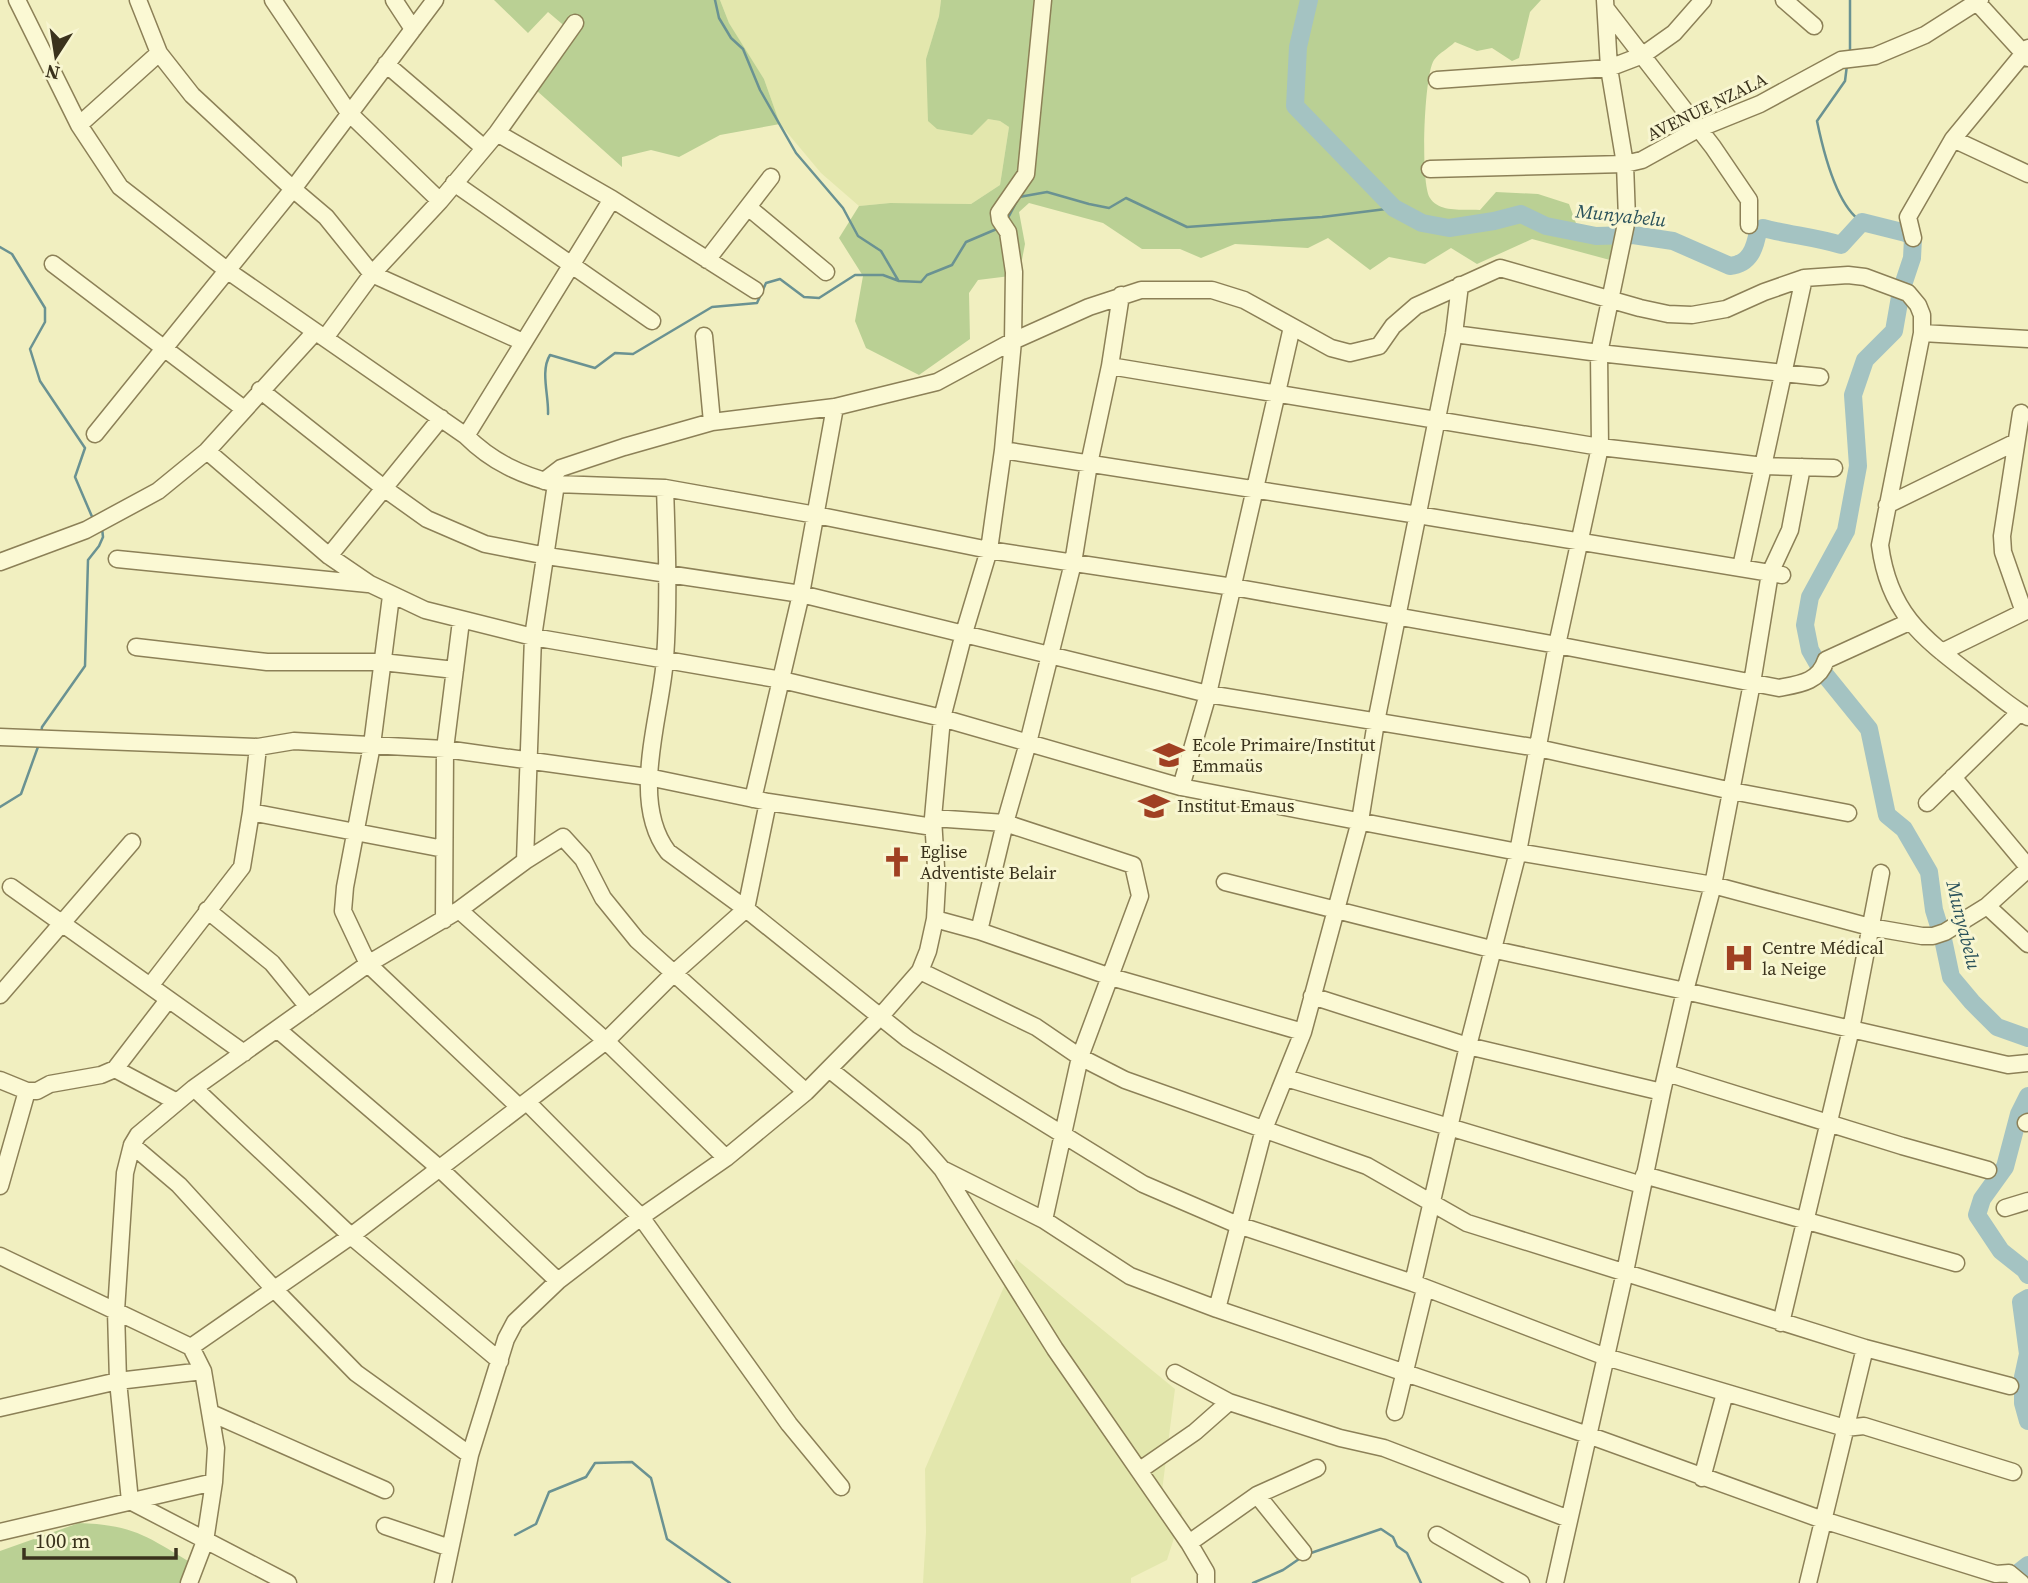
<svg xmlns="http://www.w3.org/2000/svg" width="2028" height="1583" viewBox="0 0 2028 1583" font-family="'Source Serif 4',serif">
<style>
.farmland{fill:#e3e7ad}
.green{fill:#bad094}
.lines{fill:none;stroke-linecap:round;stroke-linejoin:round}
.stream{stroke:#6a9292;stroke-width:2.5}
.river{stroke:#a4c3c2;stroke-width:18}
.minor-casing{stroke:#8c8057;stroke-width:19}
.minor{stroke:#fbf9d4;stroke-width:16}
.labels{text-anchor:middle;stroke-width:6;stroke-linejoin:round;paint-order:stroke}
.street-label{font-size:18px;fill:#3a321c;stroke:#f8f6d1}
.poi-label{font-size:18px;fill:#3a321c;stroke:#f8f6d1;text-anchor:start}
.water-label{font-size:19px;font-style:italic;fill:#2a525b;stroke:#f8f6d1}
</style>
<rect width="100%" height="100%" fill="#f1efc0"/>
<path class="farmland" d="M720,0h221l-2,16 -13,44 62,59 12,2 9,6 -9,58 -29,19 -81,-1 -31,3 -38,-33 -41,-49 -16,-45 -35,-56z
M1016,1259l159,130 -13,102 20,22 -15,47 -36,18v5h-208l3,-51 -1,-63z"/>
<path class="green" d="M494,0h226l9,23 35,56 16,45 -60,11 -41,22 -28,-7 -29,7v10l-86,-77 38,-56 -26,-22 -20,21z
M941,0h600l-11,12 -11,46 -7,3 -20,-13 -15,3 -22,-9c-6,6 -16,11 -21,18 -10,14 -14,124 -4,138 9,15 35,11 50,12l16,-18 42,2 31,10 8,22 25,7 14,13 -6,14 -78,-21 -55,25 -26,-16 -26,16 -36,-7 -19,13 -42,-32 -20,10 -73,-4 -34,14 -21,-9h-38l-39,-26 -74,-20 -10,9 6,32 -6,31 -41,5 -9,13 1,46 -51,36 -53,-27 -11,-27 8,-45 -24,-38 20,-32 31,-3 81,1 29,-19 9,-58 -9,-6 -12,-2 -16,16 -35,-6 -9,-8 -2,-62 13,-43z
M79,1523c53,2 66,12 109,38l-5,22h-183v-32z"/>
<g class="lines">
<path class="stream" d="M715,0l4,18 12,20 12,11 17,41 36,63 47,55 15,28 23,15 17,29
M1850,51v-51
M1847,65l-2,16 -28,40c6,29 19,85 45,101
M1008,218l11,-21 28,-5 42,12 20,4 17,-10 61,29 135,-10 72,-9
M0,247l12,7 33,54v14l-15,27 10,32 45,67 -10,29 18,42
M548,414c1,-18 -8,-43 2,-59l45,13 20,-15 18,1 79,-47 45,-4 9,-20 14,-4 24,18 15,1 36,-23h28l16,6 22,1 6,-7 25,-10 14,-23 33,-14
M41,734l1,-7 43,-61 3,-106 11,-14 4,-9 -1,-9
M0,807l21,-13 18,-50
M515,1535l21,-11 13,-32 37,-15 9,-14 37,-1 19,16 16,61 63,44
M1308,1554l73,-25 12,8 4,9 10,7 14,30
M1253,1583l30,-13 19,-13"/>
<path class="river" d="M1309,0l-11,47 -3,59 99,102 28,15 27,5 45,-7 27,-7 25,12 50,10 37,-1 40,6 57,25c20,-2 25,-18 28,-35l5,-3c26,7 52,9 78,17l21,-23 44,11 7,5 -1,20 -11,33 -7,40 -29,29 -12,35 5,71 -12,65 -36,66 -5,28 5,25 12,21 47,58 18,86 17,14 25,43 5,38 9,29 8,38 21,25 25,25 31,11
M2028,1096l-9,18 -14,53 -23,32 -5,16 24,36 24,19 3,5
M2028,1298l-7,4 7,52 -5,23v26l5,18
M2005,1583l23,-18"/>
<g class="minor-casing">
<path id="minor" d="M17,0l62,125 41,62 108,84 238,165c26,26 55,39 90,48l109,4 151,27 173,35 244,37 324,58 222,43c21,-4 40,-6 47,-28l83,-38
M138,0l21,53 33,42 101,94 33,28 46,57 151,68
M273,0l76,113 91,88
M394,0l19,29
M1784,0l30,26
M1975,0l53,58
M1607,10l106,137 36,53v25
M386,64l98,84
M1437,80l172,-12 34,-13 31,-22 29,-33
M79,125l80,-72
M497,133l115,66 143,91
M1953,139l75,35
M1430,169l195,-5 17,-4 56,-31 62,-25 81,-44 34,-4 50,-21 55,-35
M454,183l198,138
M748,207l78,65
M1913,238l-5,-21 45,-78 75,-91
M707,260l64,-83
M53,264l191,145
M1922,333l106,6
M1454,334l145,19 221,24
M704,336l8,86
M325,338l47,-64 68,-73 57,-68 78,-110
M1110,366l490,81 164,19 70,2
M260,390l125,99 42,30 58,25 62,12 254,38 407,100 330,54 194,43 116,22
M2021,413l-19,123 1,16 21,60
M95,434l198,-245 142,-189
M466,436l146,-237
M1003,450l415,65 364,60
M207,451l122,105 41,28 55,26 108,27 249,43 160,38 239,69 337,65 195,33 157,42 52,9h11l12,-4 42,-26 41,-37
M544,481l17,-13 63,-21 88,-25 123,-15 102,-25 76,-41 76,-34 52,-17h71l32,10 87,48 19,5 29,-7 14,-20 23,-20 84,-38 140,40 28,6 24,1 34,-6 38,-17 40,-14 44,-3 17,2 43,16 10,12 4,10v18l-42,212c9,69 43,93 95,133 17,13 34,28 53,39
M665,488c2,57 4,114 0,171 -4,58 -36,142 3,193l78,57 162,130 235,145 95,41 175,58 193,74 239,71 19,-2 149,46
M1887,505l129,-63
M329,556l112,-138
M117,559l251,25
M0,562l86,-32 72,-39 49,-40 108,-119
M1741,567l63,-289
M391,596l-19,149 -27,142 -2,24 25,53 151,143
M136,647l131,15h115l73,8
M1942,652l86,-42
M0,737l258,10 36,-6 151,8 203,28 120,25 165,25
M1953,777l75,90
M1181,787l27,-93 84,-367
M753,799l48,-205 34,-187
M1927,803l93,-91
M251,812l193,37
M933,818l72,5 128,42 7,31 -60,161 -36,163
M525,861l8,-224 23,-153
M1225,882l266,67 194,42 323,74 20,-2
M11,887l233,166
M1987,906l41,38
M207,910l65,53 36,44
M459,910l147,131 120,117
M935,919l44,12 132,46 192,55
M444,920l1,-171 16,-128
M979,931l26,-108 23,-80 45,-180 16,-99 21,-98 11,-71
M920,971l116,56 44,30 45,23 242,86 100,57 398,125 145,38
M150,986l92,-119 9,-55 7,-65
M0,995l132,-153
M1312,996l156,50 194,46
M277,1029l161,138 120,114
M115,1069l53,-69
M829,1069l86,69 27,31 113,180 134,194 17,29v11
M1667,1073l235,73 86,24
M1286,1078l356,107
M0,1080l27,11h10l13,-7 51,-9 14,-6 62,33
M194,1088l157,148 149,125
M527,1102l114,115 148,207 52,63
M2026,1123l2,-1
M132,1145l47,40 96,105 81,83 114,82
M942,1169l102,51 86,56 87,33 371,126 235,85 173,54 13,-1 12,10
M1644,1175l312,88
M0,1186l27,-95
M2005,1208l23,-7
M0,1256l191,91 12,24 13,77 -2,34 -9,59 -16,42
M1413,1283l55,-237 50,-194 39,-207 43,-198 -1,-94 28,-134 -2,-55 -16,-96 -4,-68
M1217,1309l47,-180 39,-97 57,-211 16,-99 78,-388 6,-49
M1781,1323l70,-294 30,-156
M191,1347l160,-111 255,-195 68,-68 72,-64 22,-107
M1175,1373l54,29 111,36 44,10 185,71
M0,1408l118,-27 85,-10
M1395,1412l30,-123
M211,1413l174,77
M1140,1470l55,-38 34,-30
M1702,1478l23,-85
M1257,1495l46,57
M385,1526l65,22
M0,1532l214,-50
M1437,1535l84,48
M1189,1543l68,-48 60,-27
M288,1583l-158,-82 -12,-120 -2,-70 9,-138 7,-28 6,-10 56,-47 174,-124 91,-54 66,-49 38,-24 20,22 20,39 34,42 169,152
M443,1583l27,-128 36,-116 9,-17 43,-41 83,-64 85,-59 80,-66 73,-74 41,-47 8,-20 7,-32 2,-35 -4,-66 9,-100 22,-85 25,-83 14,-100 10,-109 1,-69 -6,-40 -8,-12 -1,-7 27,-39 17,-174
M1555,1583l70,-311 37,-180 23,-101 28,-106 39,-202 18,-110 20,-43 12,-63
M1808,1583l57,-235"/>
</g>
<use href="#minor" class="minor"/>
</g>
<defs>
<g id="school-bare" transform="scale(2.415)"><path d="M0-5L7-2L0 1L-7-2ZM-4 1L0 2.5L4 1V4Q0 6-4 4Z" fill="#a04022" stroke="#f8f6d1" stroke-width="2.5" paint-order="stroke"/></g>
<g id="church-bare" transform="scale(2.415)"><path d="M-1.2-6h2.4v3.5h3.3v2.4h-3.3V6h-2.4V-.1h-3.3v-2.4h3.3Z" fill="#a04022" stroke="#f8f6d1" stroke-width="2.5" paint-order="stroke"/></g>
<g id="hospital-bare" transform="scale(2.415)"><path d="M-5-5h3v3.5h4V-5h3V5h-3V1.5h-4V5h-3Z" fill="#a04022" stroke="#f8f6d1" stroke-width="2.5" paint-order="stroke"/></g>
</defs>
<g fill-rule="evenodd">
<use href="#school-bare" x="1169" y="755"/>
<use href="#school-bare" x="1154" y="806"/>
<use href="#church-bare" x="897" y="862"/>
<use href="#hospital-bare" x="1739" y="958"/>
</g>
<g class="labels">
<g class="street-label">
<text transform="translate(1707 107) rotate(-26)" y="6">AVENUE NZALA</text>
</g>
<g class="poi-label">
<text x="1192" y="751">Ecole Primaire/Institut<tspan x="1192" dy="21">Emmaüs</tspan></text>
<text x="1177" y="812">Institut Emaus</text>
<text x="920" y="858">Eglise<tspan x="920" dy="21">Adventiste Belair</tspan></text>
<text x="1762" y="954">Centre Médical<tspan x="1762" dy="21">la Neige</tspan></text>
</g>
<g class="water-label">
<text transform="translate(1621 215) rotate(6)" y="7">Munyabelu</text>
<text transform="translate(1964 925) rotate(76)" y="7">Munyabelu</text>
</g>
</g>
<g transform="translate(56 56) rotate(192)" stroke="#f8f6d1" stroke-width="5" paint-order="stroke">
<path d="M0-5L12 26L0 18L-12 26Z" fill="#3a321c"/>
<text y="-10" font-size="19" font-weight="bold" text-anchor="middle" fill="#3a321c">N</text>
</g>
<path d="M24 1548v10h152v-10" fill="none" stroke="#3a321c" stroke-width="3.5"/>
<text x="35" y="1548" font-size="21" fill="#3a321c" stroke="#f8f6d1" stroke-width="5" paint-order="stroke">100 m</text>
</svg>
